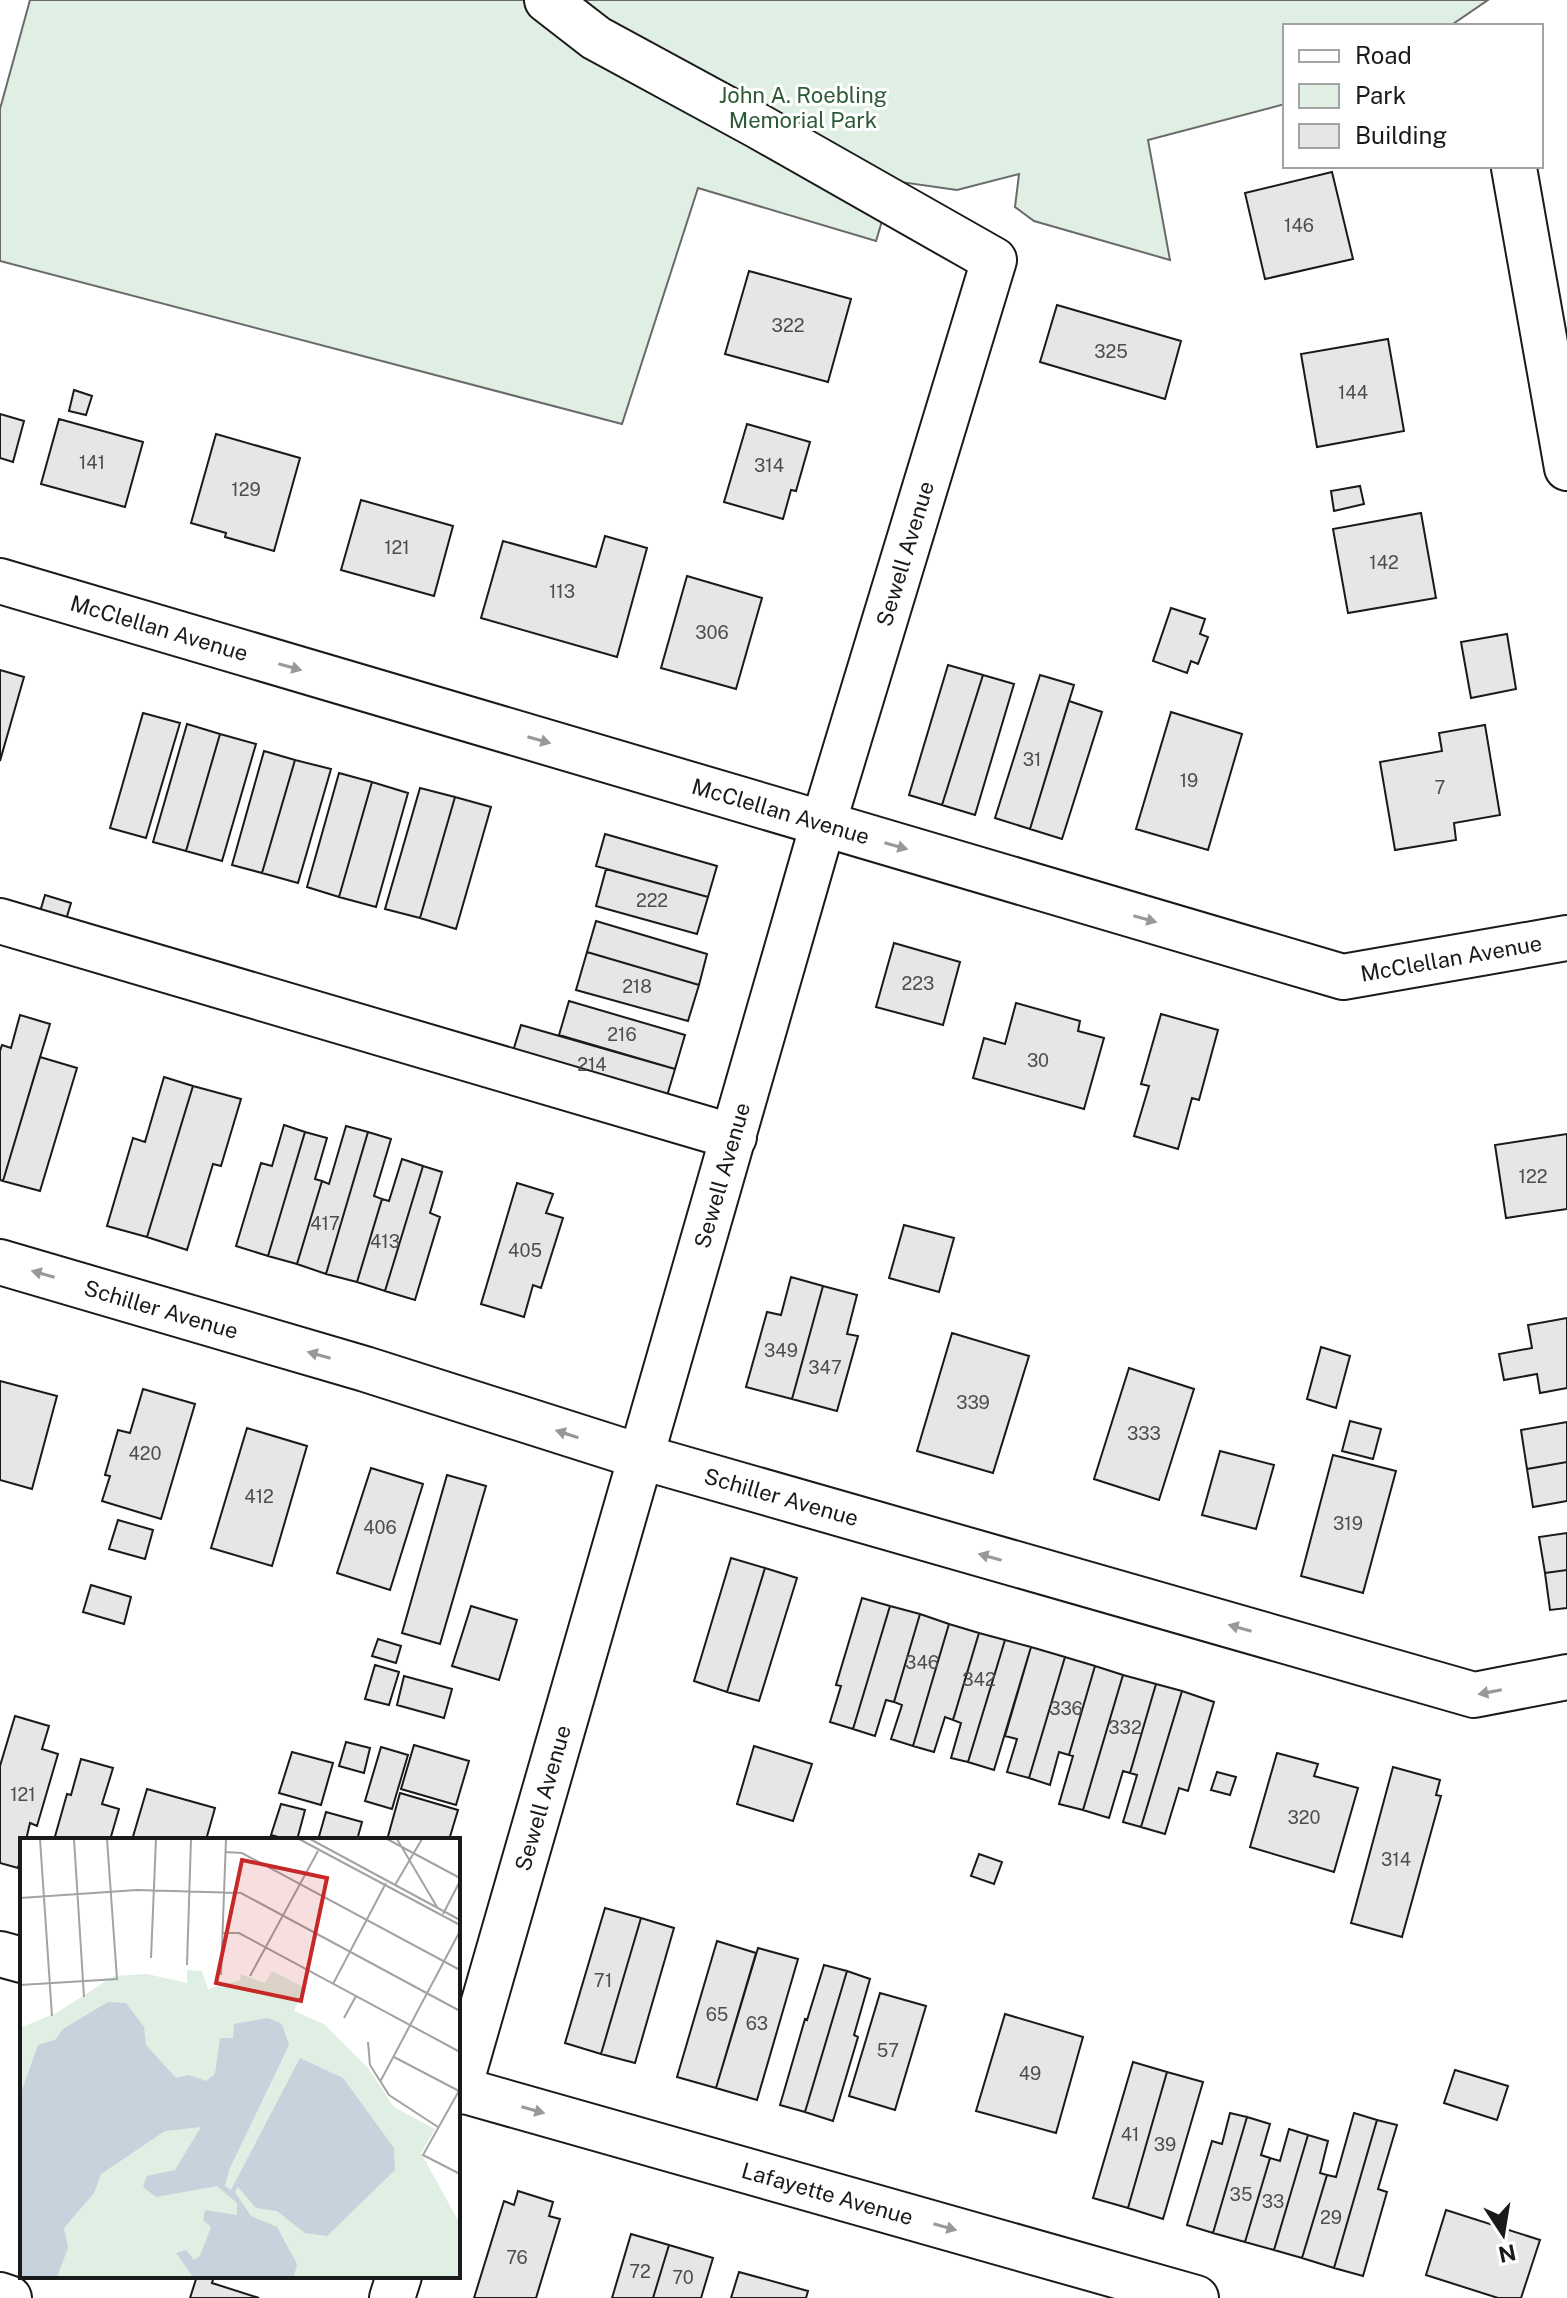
<svg xmlns="http://www.w3.org/2000/svg" width="1567" height="2298" viewBox="0 0 1567 2298" font-family="'Public Sans',sans-serif">
<style>
.green{fill:#e0efe3;stroke:#6a6a6a;stroke-width:2}
.building{fill:#e6e6e6;stroke:#1a1a1a;stroke-width:2}
.lines{fill:none;stroke-linecap:round;stroke-linejoin:round}
.minor-casing{stroke:#1a1a1a;stroke-width:48}
.minor{stroke:#fff;stroke-width:44}
.oneway{fill:#989898}
.labels{text-anchor:middle;stroke-width:6;stroke-linejoin:round;paint-order:stroke}
.number-label{font-size:18px;fill:#4d4d4d}
.park-label{font-size:22px;fill:#2b5a34;stroke:#fff}
.street-label{font-size:22px;fill:#1a1a1a;stroke:#fff}
.inset-road{fill:none;stroke:#a3a3a3;stroke-width:2}
.view{fill:#c62828;fill-opacity:0.15;stroke:#c62828;stroke-width:4}
.inset-edge{fill:none;stroke:#1a1a1a;stroke-width:4}
</style>
<rect width="100%" height="100%" fill="#fff"/>
<path class="green" d="M30,0h1458l-38,26h-165v78l-137,36 22,120 -136,-39 -19,-14 4,-33 -62,16 -63,-9 -18,60 -178,-53 -76,236 -622,-163v-152z"/>
<path class="building" d="M1332,172l21,87 -88,20 -20,-86z
M749,271l102,28 -23,83 -103,-28z
M1057,305l124,36 -16,58 -125,-37z
M1388,339l16,92 -87,16 -16,-93z
M74,390l18,6 -6,19 -17,-4z
M0,414l24,7 -11,41 -13,-4z
M59,419l84,23 -18,65 -84,-23z
M747,424l63,18 -14,49 -5,-1 -8,29 -59,-17z
M216,434l84,24 -26,93 -49,-14 1,-4 -35,-10z
M1360,486l4,18 -30,7 -3,-20z
M361,500l92,26 -19,70 -93,-26z
M1421,513l15,85 -88,15 -15,-84z
M605,536l42,12 -30,109 -136,-39 22,-77 93,26z
M687,576l75,22 -26,91 -75,-21z
M1171,608l34,11 -5,15 8,3 -10,27 -7,-3 -4,12 -34,-12z
M1507,634l9,55 -45,9 -10,-56z
M948,665l35,10 -41,130 -33,-10z
M0,670l24,7 -24,84z
M983,675l31,9 -39,131 -33,-10z
M1040,675l34,10 -44,144 -35,-11z
M1069,701l33,11 -40,127 -32,-10z
M1171,712l71,22 -34,116 -72,-21z
M143,713l37,10 -34,115 -36,-10z
M187,724l33,10 -34,117 -33,-9z
M1485,725l15,90 -46,8 2,17 -61,10 -15,-88 62,-11 -3,-18z
M220,734l36,10 -34,117 -36,-10z
M264,751l31,9 -33,113 -30,-8z
M295,760l36,9 -33,114 -36,-10z
M339,773l33,9 -33,115 -32,-10z
M372,782l36,11 -32,114 -37,-10z
M420,788l35,9 -35,121 -35,-9z
M455,797l36,10 -35,122 -36,-11z
M605,834l112,32 -9,31 -112,-31z
M606,869l102,28 -11,37 -101,-28z
M45,895l26,8 -6,20 -26,-8z
M596,921l111,33 -8,31 -112,-33z
M894,943l66,19 -17,63 -67,-18z
M587,952l112,33 -11,36 -112,-31z
M569,1001l116,34 -10,34 -116,-34z
M1016,1003l64,18 -2,10 26,7 -20,71 -111,-31 11,-40 21,6z
M1161,1014l57,16 -19,70 -7,-2 -14,51 -44,-13 15,-50 -8,-2z
M20,1015l30,9 -47,157 -3,-1v-129l2,-6 9,3z
M521,1025l154,44 -11,37 -154,-45z
M40,1057l37,11 -37,123 -37,-10z
M164,1077l29,9 -46,151 -40,-11 26,-88 12,4z
M193,1086l48,13 -20,67 -8,-2 -26,86 -40,-13z
M284,1125l21,7 -37,124 -32,-10 25,-83 11,3z
M346,1126l22,6 -42,142 -29,-10 25,-83 7,3z
M305,1132l22,6 -12,41 7,2 -25,83 -29,-8z
M368,1132l23,7 -17,57 8,3 -25,83 -31,-8z
M1567,1134v75l-61,9 -11,-73z
M402,1159l21,7 -38,125 -28,-9 25,-83 7,2z
M423,1166l19,6 -12,41 10,4 -25,83 -30,-9z
M517,1183l36,11 -7,19 17,5 -22,70 -8,-3 -9,32 -43,-13z
M904,1225l50,13 -15,54 -50,-14z
M791,1277l32,9 -31,113 -46,-12 21,-75 14,3z
M823,1286l34,9 -10,39 11,2 -21,75 -45,-12z
M1567,1318v70l-27,5 -3,-19 -33,6 -5,-26 33,-6 -4,-23z
M952,1333l77,23 -36,117 -76,-22z
M1321,1347l29,9 -14,52 -29,-9z
M1129,1368l65,21 -35,111 -65,-21z
M0,1381l57,15 -25,93 -32,-9z
M143,1389l52,15 -34,115 -59,-18 8,-25 -5,-1 13,-45 12,3z
M1350,1421l31,8 -8,30 -31,-8z
M1567,1422v40l-40,7 -6,-39z
M247,1428l60,18 -35,120 -61,-18z
M1220,1451l54,14 -18,64 -54,-14z
M1333,1455l63,16 -33,122 -62,-17z
M1567,1462v39l-34,6 -6,-38z
M371,1468l52,16 -33,106 -53,-17z
M447,1475l39,11 -46,158 -38,-11z
M118,1520l35,10 -8,29 -36,-10z
M1567,1533v37l-22,3 -6,-36z
M731,1558l34,10 -38,124 -33,-11z
M765,1568l32,10 -38,123 -32,-9z
M1567,1570v38l-17,2 -5,-37z
M91,1585l40,12 -7,27 -41,-12z
M862,1598l28,8 -37,123 -23,-7 11,-36 -5,-1z
M471,1606l46,14 -18,60 -47,-14z
M890,1606l30,8 -26,88 -8,-2 -11,36 -22,-7z
M920,1614l29,10 -36,122 -22,-7 11,-34 -8,-3z
M949,1624l30,9 -26,87 -8,-3 -11,35 -21,-6z
M979,1633l26,7 -37,122 -17,-4 10,-35 -8,-3z
M378,1639l23,7 -5,17 -24,-7z
M1005,1640l26,7 -37,123 -26,-8z
M1031,1647l34,10 -36,121 -22,-6 10,-33 -12,-3z
M1065,1657l30,9 -26,89 -10,-3 -9,33 -21,-7z
M375,1665l24,7 -10,33 -24,-6z
M1095,1666l28,9 -40,135 -24,-6 14,-48 -4,-1z
M1123,1675l33,9 -26,89 -7,-2 -14,47 -26,-8z
M404,1676l48,13 -8,29 -47,-13z
M1156,1684l26,7 -41,136 -18,-5 14,-47 -7,-2z
M1182,1691l32,11 -26,89 -9,-3 -14,46 -24,-7z
M15,1716l34,10 -7,23 16,5 -21,72 -7,-3 -4,17h-4v13l-4,15 -18,-5v-97z
M346,1742l24,6 -6,25 -25,-7z
M414,1745l55,16 -13,44 -55,-16z
M754,1746l58,18 -19,57 -56,-17z
M381,1747l27,8 -16,54 -27,-8z
M292,1752l41,11 -12,42 -42,-12z
M1277,1753l41,11 -4,12 44,12 -24,84 -84,-25z
M81,1759l32,9 -11,36 17,5 -9,31h-56l13,-46 4,1z
M1393,1767l47,13 -4,15 5,1 -39,141 -51,-14z
M1217,1772l19,5 -6,18 -19,-5z
M147,1789l68,19 -9,32h-74z
M400,1793l58,17 -9,30h-62z
M281,1804l24,6 -8,30h-8l-18,-5z
M326,1812l36,10 -5,18h-39z
M979,1854l23,8 -8,22 -23,-8z
M605,1908l36,10 -40,136 -36,-11z
M641,1918l33,10 -39,135 -34,-9z
M717,1941l39,12 -40,135 -39,-11z
M758,1948l40,11 -41,141 -41,-12z
M824,1965l23,6 -42,141 -25,-7 25,-86 2,1z
M847,1971l23,8 -16,56 4,2 -25,84 -28,-9z
M880,1993l46,13 -31,104 -46,-14z
M1005,2014l78,23 -27,96 -80,-22z
M1133,2062l34,10 -39,136 -35,-10z
M1455,2070l53,16 -11,34 -53,-17z
M1167,2072l36,10 -40,137 -35,-11z
M1230,2113l17,4 -34,116 -26,-8 25,-84 10,3z
M1354,2113l23,7 -43,148 -32,-10 25,-83 9,2z
M1247,2117l23,7 -9,31 9,3 -25,84 -32,-9z
M1377,2120l20,5 -19,64 9,3 -24,84 -29,-8z
M1289,2129l19,6 -34,115 -29,-8 25,-84 10,3z
M1308,2135l20,6 -8,32 7,2 -25,83 -28,-8z
M518,2191l35,11 -4,14 11,3 -24,79h-62l30,-97 10,4z
M1446,2210l94,30 -19,58h-23l-72,-23z
M631,2234l38,11 -16,53h-41z
M669,2245l44,13 -12,40h-48z
M739,2272l69,19 -2,7h-75z
M197,2276h17l-2,7 47,15h-69z"/>
<g class="lines">
<g class="minor-casing">
<g id="minor">
<path d="M1514,168l53,300"/>
<path id="s1" d="M0,581l1343,396 224,-39"/>
<path d="M0,921l734,216"/>
<path id="s2" d="M0,1262l365,107 277,88 832,238 93,-18"/>
<path d="M0,1954l22,6"/>
<path id="s3" d="M458,2089l738,209"/>
<path id="s4" d="M458,2092l365,-1268 171,-564 -236,-134 -162,-88 -49,-38"/>
<path d="M0,2295l9,3"/>
<path d="M392,2298l7,-22"/>
</g>
</g>
<use href="#minor" class="minor"/>
</g>
<defs><path id="oneway-solid" d="M-6-.8H1V-3.2L6.5 0L1 3.2V.8H-6Z" transform="scale(2)"/></defs>
<g class="oneway">
<use href="#oneway-solid" transform="translate(290 667) rotate(16)"/>
<use href="#oneway-solid" transform="translate(539 740) rotate(16)"/>
<use href="#oneway-solid" transform="translate(896 846) rotate(16)"/>
<use href="#oneway-solid" transform="translate(1145 919) rotate(16)"/>
<use href="#oneway-solid" transform="translate(43 1274) rotate(-164)"/>
<use href="#oneway-solid" transform="translate(319 1355) rotate(-164)"/>
<use href="#oneway-solid" transform="translate(567 1434) rotate(-162)"/>
<use href="#oneway-solid" transform="translate(990 1557) rotate(-164)"/>
<use href="#oneway-solid" transform="translate(1240 1628) rotate(-164)"/>
<use href="#oneway-solid" transform="translate(1490 1692) rotate(169)"/>
<use href="#oneway-solid" transform="translate(533 2110) rotate(16)"/>
<use href="#oneway-solid" transform="translate(945 2227) rotate(16)"/>
</g>
<g class="labels">
<g class="number-label">
<text x="1299" y="232">146</text>
<text x="788" y="332">322</text>
<text x="1111" y="358">325</text>
<text x="1353" y="399">144</text>
<text x="92" y="469">141</text>
<text x="769" y="472">314</text>
<text x="246" y="496">129</text>
<text x="397" y="554">121</text>
<text x="1384" y="569">142</text>
<text x="562" y="598">113</text>
<text x="712" y="639">306</text>
<text x="1032" y="766">31</text>
<text x="1189" y="787">19</text>
<text x="1440" y="794">7</text>
<text x="652" y="907">222</text>
<text x="918" y="990">223</text>
<text x="637" y="993">218</text>
<text x="622" y="1041">216</text>
<text x="1038" y="1067">30</text>
<text x="592" y="1071">214</text>
<text x="1533" y="1183">122</text>
<text x="325" y="1230">417</text>
<text x="385" y="1248">413</text>
<text x="525" y="1257">405</text>
<text x="781" y="1357">349</text>
<text x="825" y="1374">347</text>
<text x="973" y="1409">339</text>
<text x="1144" y="1440">333</text>
<text x="145" y="1460">420</text>
<text x="259" y="1503">412</text>
<text x="1348" y="1530">319</text>
<text x="380" y="1534">406</text>
<text x="922" y="1669">346</text>
<text x="979" y="1686">342</text>
<text x="1066" y="1715">336</text>
<text x="1125" y="1734">332</text>
<text x="23" y="1801">121</text>
<text x="1304" y="1824">320</text>
<text x="1396" y="1866">314</text>
<text x="603" y="1987">71</text>
<text x="717" y="2021">65</text>
<text x="757" y="2030">63</text>
<text x="888" y="2057">57</text>
<text x="1030" y="2080">49</text>
<text x="1130" y="2141">41</text>
<text x="1165" y="2151">39</text>
<text x="1241" y="2201">35</text>
<text x="1273" y="2208">33</text>
<text x="1331" y="2224">29</text>
<text x="517" y="2264">76</text>
<text x="640" y="2278">72</text>
<text x="683" y="2284">70</text>
</g>
<g class="park-label">
<text x="803" y="103">John A. Roebling<tspan x="803" dy="25">Memorial Park</tspan></text>
</g>
<g class="street-label">
<text dy="8" stroke="none"><textPath href="#s4" startOffset="1602">Sewell Avenue</textPath></text>
<text dy="8" stroke="none"><textPath href="#s1" startOffset="166">McClellan Avenue</textPath></text>
<text dy="8" stroke="none"><textPath href="#s1" startOffset="814">McClellan Avenue</textPath></text>
<text dy="8" stroke="none"><textPath href="#s1" startOffset="1510">McClellan Avenue</textPath></text>
<text dy="8" stroke="none"><textPath href="#s4" startOffset="954">Sewell Avenue</textPath></text>
<text dy="8" stroke="none"><textPath href="#s2" startOffset="168">Schiller Avenue</textPath></text>
<text dy="8" stroke="none"><textPath href="#s2" startOffset="816">Schiller Avenue</textPath></text>
<text dy="8" stroke="none"><textPath href="#s4" startOffset="306">Sewell Avenue</textPath></text>
<text dy="8" stroke="none"><textPath href="#s3" startOffset="384">Lafayette Avenue</textPath></text>
</g>
</g>
<g transform="translate(20 1838)">
<rect width="440" height="440" fill="#fff"/>
<path d="M167,132l15,1 6,18 32,-9 1,-6 24,9 7,-12 33,17 -11,23 30,13 44,44 26,39 41,22 -14,24 39,71v53h-440v-249l36,-15 58,-37 33,-2 40,9z" fill="#e0efe3"/>
<path d="M88,164l18,1 18,24 2,18 30,33 13,-3 17,6 9,-7 5,-36h13l1,-14 34,-6 14,6 7,21 -60,125 -4,16 6,4 69,-132 43,20 51,70 1,22 -68,66 -22,-3 -28,-22 -21,-3 -18,-21 -3,5 16,24 26,11 20,37 -3,13h-101l-17,-24 10,-3 8,10 6,-4 11,-29 -8,-7 2,-10 32,5v-12l-20,-17 -61,11 -13,-10 4,-11 28,-6 26,-43 -36,4 -64,43 -7,19 -30,35 4,20 -11,29h-37v-181l18,-51 17,-5 8,-11z" fill="#c6d2dc"/>
<path class="inset-road" d="M20,1l12,177M54,1l10,158M279,1l161,86M290,1l150,81M367,1l73,39M377,1l40,68M205,14l17,1 218,117M375,47l27,-46M0,60l117,-8 104,3 219,118M423,76l17,-33M202,95h17l221,119M131,120l5,-119M167,127l4,-126M201,137l5,-136M230,138l68,-125M313,146l53,-101M0,147l97,-6 -10,-140M324,180l12,-22M348,204l2,23 19,30 49,32M374,219l65,34M360,244l80,-151M440,251l-37,66 37,19"/>
<path class="view" d="M222,22l85,18 -26,123 -85,-18z"/>
<rect width="440" height="440" class="inset-edge"/>
</g>
<rect x="1283" y="24" width="260" height="144" fill="#ffffff" stroke="#a3a3a3" stroke-width="2"/>
<rect x="1299" y="50" width="40" height="12" fill="#ffffff" stroke="#a3a3a3" stroke-width="2"/>
<text x="1355" y="64" font-size="24" fill="#1a1a1a">Road</text>
<rect x="1299" y="84" width="40" height="24" fill="#e0efe3" stroke="#a3a3a3" stroke-width="2"/>
<text x="1355" y="104" font-size="24" fill="#1a1a1a">Park</text>
<rect x="1299" y="124" width="40" height="24" fill="#e6e6e6" stroke="#a3a3a3" stroke-width="2"/>
<text x="1355" y="144" font-size="24" fill="#1a1a1a">Building</text>
<g transform="translate(1503 2234) rotate(168)" stroke="#ffffff" stroke-width="6" paint-order="stroke">
<path d="M0-6L14 30L0 20L-14 30Z" fill="#1a1a1a"/>
<text y="-12" font-size="22" font-weight="bold" text-anchor="middle" fill="#1a1a1a">N</text>
</g>
</svg>
